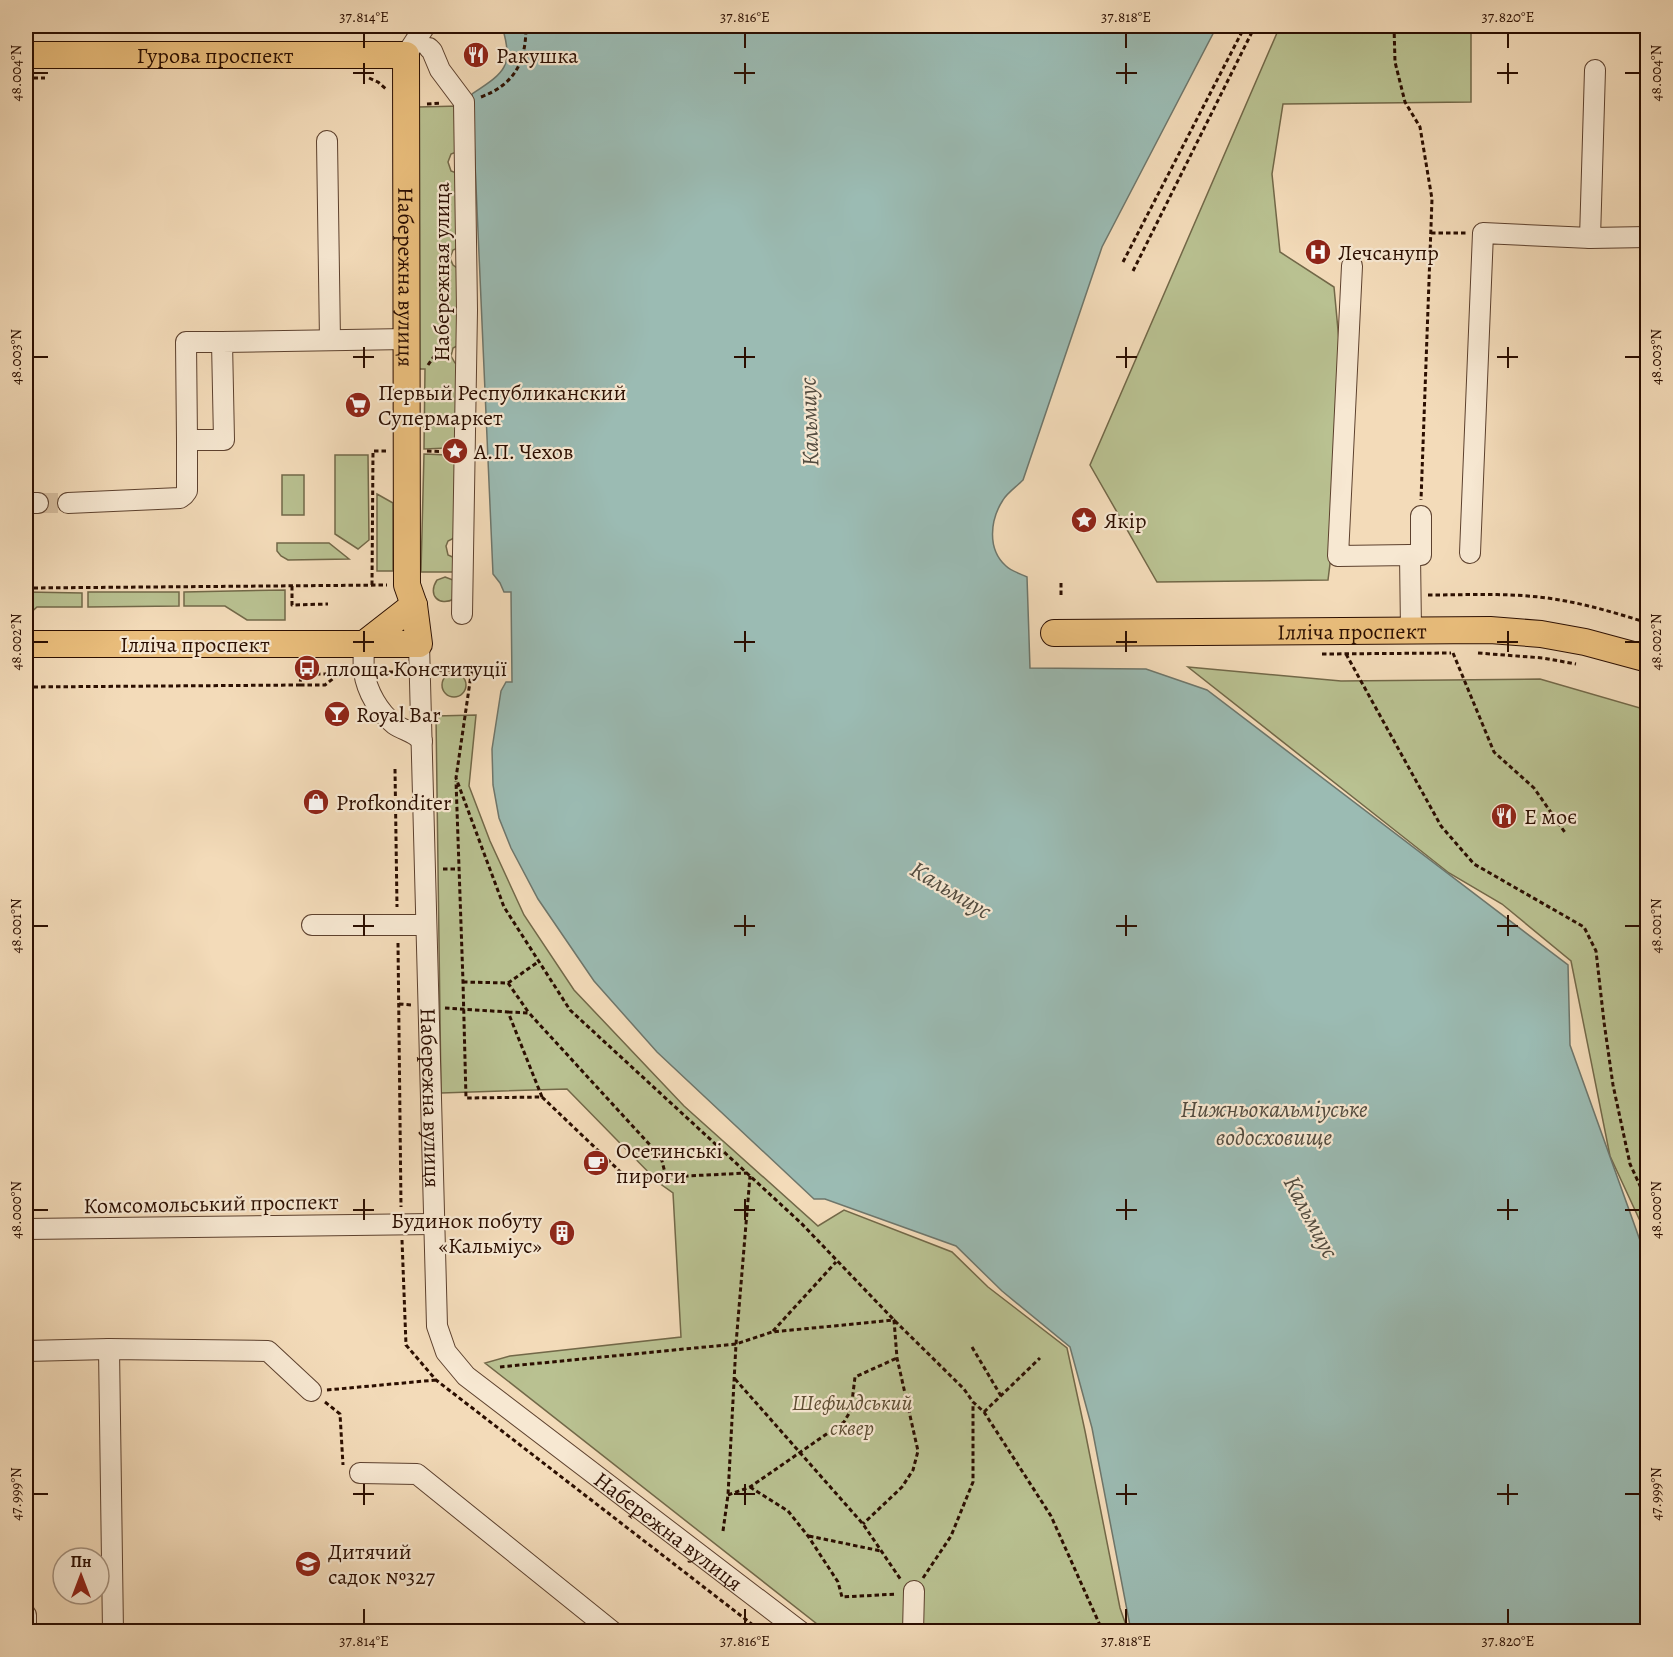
<svg xmlns="http://www.w3.org/2000/svg" width="1673" height="1657" viewBox="0 0 1673 1657" font-family="Alegreya,serif">
<style>
.green{fill:#b9c191;stroke:#726848;stroke-width:1.5}
.water{fill:#9bbbb3;stroke:#6e766b;stroke-width:1.5}
.lines{fill:none;stroke-linecap:round;stroke-linejoin:round}
.minor-tunnel{stroke:#d5bc9d;stroke-width:20;stroke-dasharray:20 10;stroke-linecap:butt}
.minor-casing{stroke:#5d412e;stroke-width:22}
.major-casing{stroke:#2b0e00;stroke-width:28}
.path{stroke:#2b0e00;stroke-width:3;stroke-dasharray:4.5 3;stroke-linecap:butt}
.minor{stroke:#f7e8d2;stroke-width:20}
.major{stroke:#eabe7c;stroke-width:26}
.ticks{fill:none;stroke:#2b0e00;stroke-width:2}
.labels{text-anchor:middle;stroke-width:4.5;stroke-linejoin:round;paint-order:stroke}
.street-label{font-size:22px;fill:#2b0e00;stroke:#f7e8d2}
.poi-label{font-size:22px;fill:#2b0e00;stroke:#f7e8d2;text-anchor:start}
.park-label{font-size:22px;font-style:italic;fill:#5d4d33;stroke:#f7e8d2}
.water-label{font-size:24px;font-style:italic;fill:#524b3f;stroke:#f7e8d2}
.neatline{fill:none;stroke:#2b0e00;stroke-width:2}
.ticks-label{font-size:15px;text-anchor:middle;fill:#2b0e00}
</style>
<rect width="100%" height="100%" fill="#f3dbb9"/>
<filter id="stains"><feTurbulence type="fractalNoise" baseFrequency=".00333" numOctaves="4"/><feColorMatrix values="0 0 0 0 .2 0 0 0 0 .09 0 0 0 0 .02 0 0 0 .5 -.17"/></filter>
<radialGradient id="worn" r=".72"><stop offset=".6" stop-color="#630" stop-opacity="0"/><stop offset="1" stop-color="#630" stop-opacity=".3"/></radialGradient>
<path class="green" d="M1280,26h191v76l-188,2 -11,70 8,78 54,35 13,140 -19,153 -171,2 -67,-117z
M459,106v45l-8,3 -3,8 3,9 8,3 1,73 -7,3 -3,8 3,7 4,3 4,76 -8,4 -2,8 4,7 5,2 -1,75 -5,2 -6,6 -24,1 1,-80h-6l-1,-262z
M424,454l24,1 5,6 5,2 -2,74 -8,4 -2,5 2,9 9,4v13h-36z
M335,455h33l1,85 -11,9 -23,-15z
M282,475h22v40h-22z
M377,494l16,9v68h-16z
M277,543h52l20,16 -61,1 -7,-4 -4,-5z
M445,577l8,3 1,19c-15,8 -27,-4 -17,-19z
M285,590v30h-38l-22,-14h-41v-14z
M26,592l56,1v14h-45l-11,10z
M88,592h91v14l-91,1z
M1188,667l153,14 199,-2 107,31v526l-37,-80 -39,-195 -69,-57 -53,-31z
M442 685a12 12 0 1 1 24 0a12 12 0 1 1-24 0Z
M476,715l-7,71 21,55 34,74 50,75 110,116 134,120 26,-16 108,42 36,35 79,61 18,83 35,177 8,23h-302l-341,-268 25,-7 171,-19 -8,-144 -14,-10 -92,-94 -126,4 -5,-377z"/>
<path class="water" d="M502,26h715l-115,221 -79,233c-7,7 -16,13 -20,20 -13,20 -16,49 3,66 5,5 15,8 21,11l3,91 116,1 61,21 361,275 2,80 77,215v371h-516l-39,-203 -22,-81 -68,-56 -46,-45 -131,-47h-11l-157,-147 -63,-71 -56,-82 -27,-51 -12,-30 -6,-33 -1,-36 9,-58 5,-9h6l-1,-90h-7l-4,-9 -7,-9 -21,-480c33,-22 42,-27 30,-68z"/>
<g class="lines">
<path class="minor-tunnel" d="M38,503h30"/>
<g class="minor-casing">
<g id="minor">
<path d="M429,48l3,3 8,19 24,32 3,208 -5,304"/>
<path d="M406,55l19,-29"/>
<path d="M327,141l3,199"/>
<path d="M1590,238l5,-168"/>
<path d="M1352,266l-14,290 72,-1 1,75"/>
<path d="M222,342h-36l1,98h37l-2,-98 185,-3"/>
<path d="M26,503h12"/>
<path d="M68,503l112,-5 4,-3 3,-4v-51"/>
<path d="M1470,553l13,-320 107,5 58,-1"/>
<path d="M1410,555h11v-39"/>
<path d="M364,644c0,9 -1,19 0,28 3,20 15,40 30,52 10,7 20,7 28,17"/>
<path id="s1" d="M419,644l18,682 9,26 20,24 335,256"/>
<path d="M312,925h114"/>
<path d="M26,1229l407,-5"/>
<path d="M109,1349l4,283"/>
<path d="M26,1351l83,-2 159,2 43,40"/>
<path d="M360,1473l57,1 196,158"/>
<path d="M26,1615v17"/>
<path d="M913,1632l1,-41"/>
</g>
</g>
<g class="major-casing">
<g id="major">
<path id="s2" d="M26,55h380l1,530 7,20 5,39h-393"/>
<path id="s3" d="M1054,633l436,-3 51,4 44,8 63,17"/>
<path d="M364,644l50,-39"/>
</g>
</g>
<path class="path" d="M1394,26l1,36 10,40 15,25 12,72 -11,301
M390,32h2l5,-6
M26,78h19
M369,78l9,4 8,7
M481,97c34,-13 45,-35 45,-71
M427,104l15,-1
M1431,233h35
M1123,262l122,-236
M1133,271l122,-245
M428,365l20,-29
M427,451l21,1
M372,585l1,-134h15
M292,586v19l36,-1
M26,588l361,-3
M1061,595v-13
M1428,595c37,0 74,-2 111,2 37,4 74,15 109,26
M1453,653l41,99 40,36 32,46
M1478,653l65,5 33,6
M1322,654l129,-1
M1346,654l95,172 33,38 110,63 12,24 8,71 9,63 17,79 18,39
M438,671l34,-3 -16,110 48,129 66,103 231,213 93,97 70,69 9,13 11,10 67,104 52,116
M381,672h20
M300,685h25l15,-12h7
M26,687l274,-2 1,-11h28
M395,769l2,138
M443,869h16
M398,943l3,264
M463,982l45,1 30,-21
M508,983l21,30
M399,1004l13,1
M445,1008l63,4 34,85 -76,1 -3,-116 -7,-201
M508,1012l21,1 132,144 5,20 81,-4
M542,1097l87,83 37,-3
M402,1240l4,105 30,35 326,252
M773,1331l63,-69
M972,1347l29,49
M500,1367l236,-23 36,-12 122,-12 3,38 21,93 -5,19 -11,17 -39,37
M735,1379l128,145 38,56
M327,1390l109,-10
M325,1402l15,12 3,51
M984,1412l56,-54
M750,1487l38,24 20,25 30,46 4,15 55,-3
M728,1495l22,-8 94,-65 7,-12 4,-33 42,-19
M723,1531l5,-36 8,-151 14,-168
M809,1536l72,15
M923,1578l28,-42 22,-54v-79"/>
<use href="#minor" class="minor"/>
<use href="#major" class="major"/>
</g>
<path class="ticks" d="M364,33v15M745,33v15M1126,33v15M1508,33v15M364,63v21M745,63v21M1126,63v21M1508,63v21M33,73h15M353,73h21M734,73h21M1116,73h21M1497,73h21M1625,73h15M364,347v21M745,347v21M1126,347v21M1508,347v21M33,357h15M353,357h21M734,357h21M1116,357h21M1497,357h21M1625,357h15M364,631v21M745,631v21M1126,631v21M1508,631v21M33,642h15M353,642h21M734,642h21M1116,642h21M1497,642h21M1625,642h15M364,915v21M745,915v21M1126,915v21M1508,915v21M33,926h15M353,926h21M734,926h21M1116,926h21M1497,926h21M1625,926h15M364,1199v21M745,1199v21M1126,1199v21M1508,1199v21M33,1210h15M353,1210h21M734,1210h21M1116,1210h21M1497,1210h21M1625,1210h15M364,1484v21M745,1484v21M1126,1484v21M1508,1484v21M33,1494h15M353,1494h21M734,1494h21M1116,1494h21M1497,1494h21M1625,1494h15M364,1609v15M745,1609v15M1126,1609v15M1508,1609v15"/>
<defs>
<g id="restaurant-disc" transform="scale(1.35)"><circle r="9.5" fill="#8f2418" stroke="#f7e8d2"/><path d="M-5-6h1v4h1v-4h1v4h1v-4h1v5L-1.5 .5V6h-2V.5L-5-1ZM5-6V6H3V1.5H1.5Q1.5-4 5-6Z" fill="#fff"/></g>
<g id="hospital-disc" transform="scale(1.35)"><circle r="9.5" fill="#8f2418" stroke="#f7e8d2"/><path d="M-5-5h3v3.5h4V-5h3V5h-3V1.5h-4V5h-3Z" fill="#fff"/></g>
<g id="supermarket-disc" transform="scale(1.35)"><circle r="9.5" fill="#8f2418" stroke="#f7e8d2"/><path d="M-6-5.5h2.5l.6 2H6L4.5 2H-2.5L-4.4-4H-6ZM-1.5 3.2a1.3 1.3 0 1 0 .1 0ZM3 3.2a1.3 1.3 0 1 0 .1 0Z" fill="#fff"/></g>
<g id="sight-disc" transform="scale(1.35)"><circle r="9.5" fill="#8f2418" stroke="#f7e8d2"/><path d="M0-6L1.8-2.2L6-1.7L2.9 1.2L3.7 5.4L0 3.3L-3.7 5.4L-2.9 1.2L-6-1.7L-1.8-2.2Z" fill="#fff"/></g>
<g id="bus-disc" transform="scale(1.35)"><circle r="9.5" fill="#8f2418" stroke="#f7e8d2"/><path d="M-5-6H5V4H4V6H2V4H-2V6H-4V4H-5ZM-3.5-4V0h7V-4ZM-3.5 1.2v1.5H-2V1.2ZM2 1.2v1.5H3.5V1.2Z" fill="#fff"/></g>
<g id="bar-disc" transform="scale(1.35)"><circle r="9.5" fill="#8f2418" stroke="#f7e8d2"/><path d="M-6-5H6L.8 .8V4.5H3.5V6h-7V4.5H-.8V.8Z" fill="#fff"/></g>
<g id="shop-disc" transform="scale(1.35)"><circle r="9.5" fill="#8f2418" stroke="#f7e8d2"/><path d="M-5-2.5h2.3a2.7 3.5 0 0 1 5.4 0H5L5.5 6h-11ZM-1.5-2.5h3a1.5 2.3 0 0 0-3 0Z" fill="#fff"/></g>
<g id="cafe-disc" transform="scale(1.35)"><circle r="9.5" fill="#8f2418" stroke="#f7e8d2"/><path d="M-5.5-4.5H6V0H3Q3 3.5 0 3.5H-2.5Q-5.5 3.5-5.5 0ZM3-3.2v2h1.7v-2ZM-6 4.5H4V6H-6Z" fill="#fff"/></g>
<g id="building-disc" transform="scale(1.35)"><circle r="9.5" fill="#8f2418" stroke="#f7e8d2"/><path d="M-4-6H4V6H1V3H-1V6H-4ZM-2.5-4.3h1.7v1.8h-1.7ZM.8-4.3h1.7v1.8H.8ZM-2.5-1h1.7V.8h-1.7ZM.8-1h1.7V.8H.8Z" fill="#fff"/></g>
<g id="school-disc" transform="scale(1.35)"><circle r="9.5" fill="#8f2418" stroke="#f7e8d2"/><path d="M0-5L7-2L0 1L-7-2ZM-4 1L0 2.5L4 1V4Q0 6-4 4Z" fill="#fff"/></g>
</defs>
<g fill-rule="evenodd">
<use href="#restaurant-disc" x="476" y="55"/>
<use href="#hospital-disc" x="1318" y="252"/>
<use href="#supermarket-disc" x="358" y="405"/>
<use href="#sight-disc" x="455" y="451"/>
<use href="#sight-disc" x="1084" y="520"/>
<use href="#bus-disc" x="307" y="668"/>
<use href="#bar-disc" x="337" y="714"/>
<use href="#shop-disc" x="316" y="802"/>
<use href="#restaurant-disc" x="1504" y="816"/>
<use href="#cafe-disc" x="596" y="1163"/>
<use href="#building-disc" x="562" y="1233"/>
<use href="#school-disc" x="308" y="1564"/>
</g>
<g class="labels">
<g class="street-label">
<text dy="8" stroke="none"><textPath href="#s2" startOffset="189">Гурова проспект</textPath></text>
<text transform="translate(441 272) rotate(-90)" y="8">Набережная улица</text>
<text dy="8" stroke="none"><textPath href="#s2" startOffset="602">Набережна вулиця</textPath></text>
<text dy="8" stroke="none"><textPath href="#s3" startOffset="298">Ілліча проспект</textPath></text>
<text x="195" y="652">Ілліча проспект</text>
<text dy="8" stroke="none"><textPath href="#s1" startOffset="454">Набережна вулиця</textPath></text>
<text transform="translate(211 1203) rotate(-1)" y="8">Комсомольський проспект</text>
<text dy="8" stroke="none"><textPath href="#s1" startOffset="996">Набережна вулиця</textPath></text>
</g>
<g class="poi-label">
<text x="496" y="63">Ракушка</text>
<text x="1338" y="260">Лечсанупр</text>
<text x="378" y="400">Первый Республиканский<tspan x="378" dy="25">Супермаркет</tspan></text>
<text x="474" y="459">А.П. Чехов</text>
<text x="1104" y="528">Якір</text>
<text x="326" y="676">площа Конституції</text>
<text x="356" y="722">Royal Bar</text>
<text x="336" y="810">Profkonditer</text>
<text x="1524" y="824">Е моє</text>
<text x="616" y="1158">Осетинські<tspan x="616" dy="25">пироги</tspan></text>
<text x="542" y="1228" text-anchor="end">Будинок побуту<tspan x="542" dy="25">«Кальміус»</tspan></text>
<text x="328" y="1559">Дитячий<tspan x="328" dy="25">садок №327</tspan></text>
</g>
<g class="park-label">
<text x="852" y="1410">Шефилдський<tspan x="852" dy="25">сквер</tspan></text>
</g>
<g class="water-label">
<text transform="translate(809 422) rotate(-92)" y="8">Кальмиус</text>
<text transform="translate(951 890) rotate(31)" y="8">Кальмиус</text>
<text x="1274" y="1117">Нижньокальміуське<tspan x="1274" dy="28">водосховище</tspan></text>
<text transform="translate(1311 1217) rotate(62)" y="8">Кальмиус</text>
</g>
</g>
<rect width="1673" height="1657" fill="none" stroke="#f3dbb9" stroke-width="66"/>
<g transform="translate(81 1576)"><circle r="28" fill="#f7e8d2" stroke="#a5917e" stroke-width="1.5"/>
<path d="M0-4.5L10 22L0 15L-10 22Z" fill="#8f2418"/>
<text y="-9" font-size="16" font-weight="bold" text-anchor="middle" fill="#2b0e00">Пн</text>
</g>
<rect x="33" y="33" width="1607" height="1591" class="neatline"/>
<g class="ticks-label">
<text x="364" y="22">37.814°E</text>
<text x="745" y="22">37.816°E</text>
<text x="1126" y="22">37.818°E</text>
<text x="1508" y="22">37.820°E</text>
<text transform="translate(16 73) rotate(-90)" y="5">48.004°N</text>
<text transform="translate(1656 73) rotate(-90)" y="5">48.004°N</text>
<text transform="translate(16 357) rotate(-90)" y="5">48.003°N</text>
<text transform="translate(1656 357) rotate(-90)" y="5">48.003°N</text>
<text transform="translate(16 642) rotate(-90)" y="5">48.002°N</text>
<text transform="translate(1656 642) rotate(-90)" y="5">48.002°N</text>
<text transform="translate(16 926) rotate(-90)" y="5">48.001°N</text>
<text transform="translate(1656 926) rotate(-90)" y="5">48.001°N</text>
<text transform="translate(16 1210) rotate(-90)" y="5">48.000°N</text>
<text transform="translate(1656 1210) rotate(-90)" y="5">48.000°N</text>
<text transform="translate(16 1494) rotate(-90)" y="5">47.999°N</text>
<text transform="translate(1656 1494) rotate(-90)" y="5">47.999°N</text>
<text x="364" y="1646">37.814°E</text>
<text x="745" y="1646">37.816°E</text>
<text x="1126" y="1646">37.818°E</text>
<text x="1508" y="1646">37.820°E</text>
</g>
<rect width="100%" height="100%" filter="url(#stains)"/>
<rect width="100%" height="100%" fill="url(#worn)"/>
</svg>
